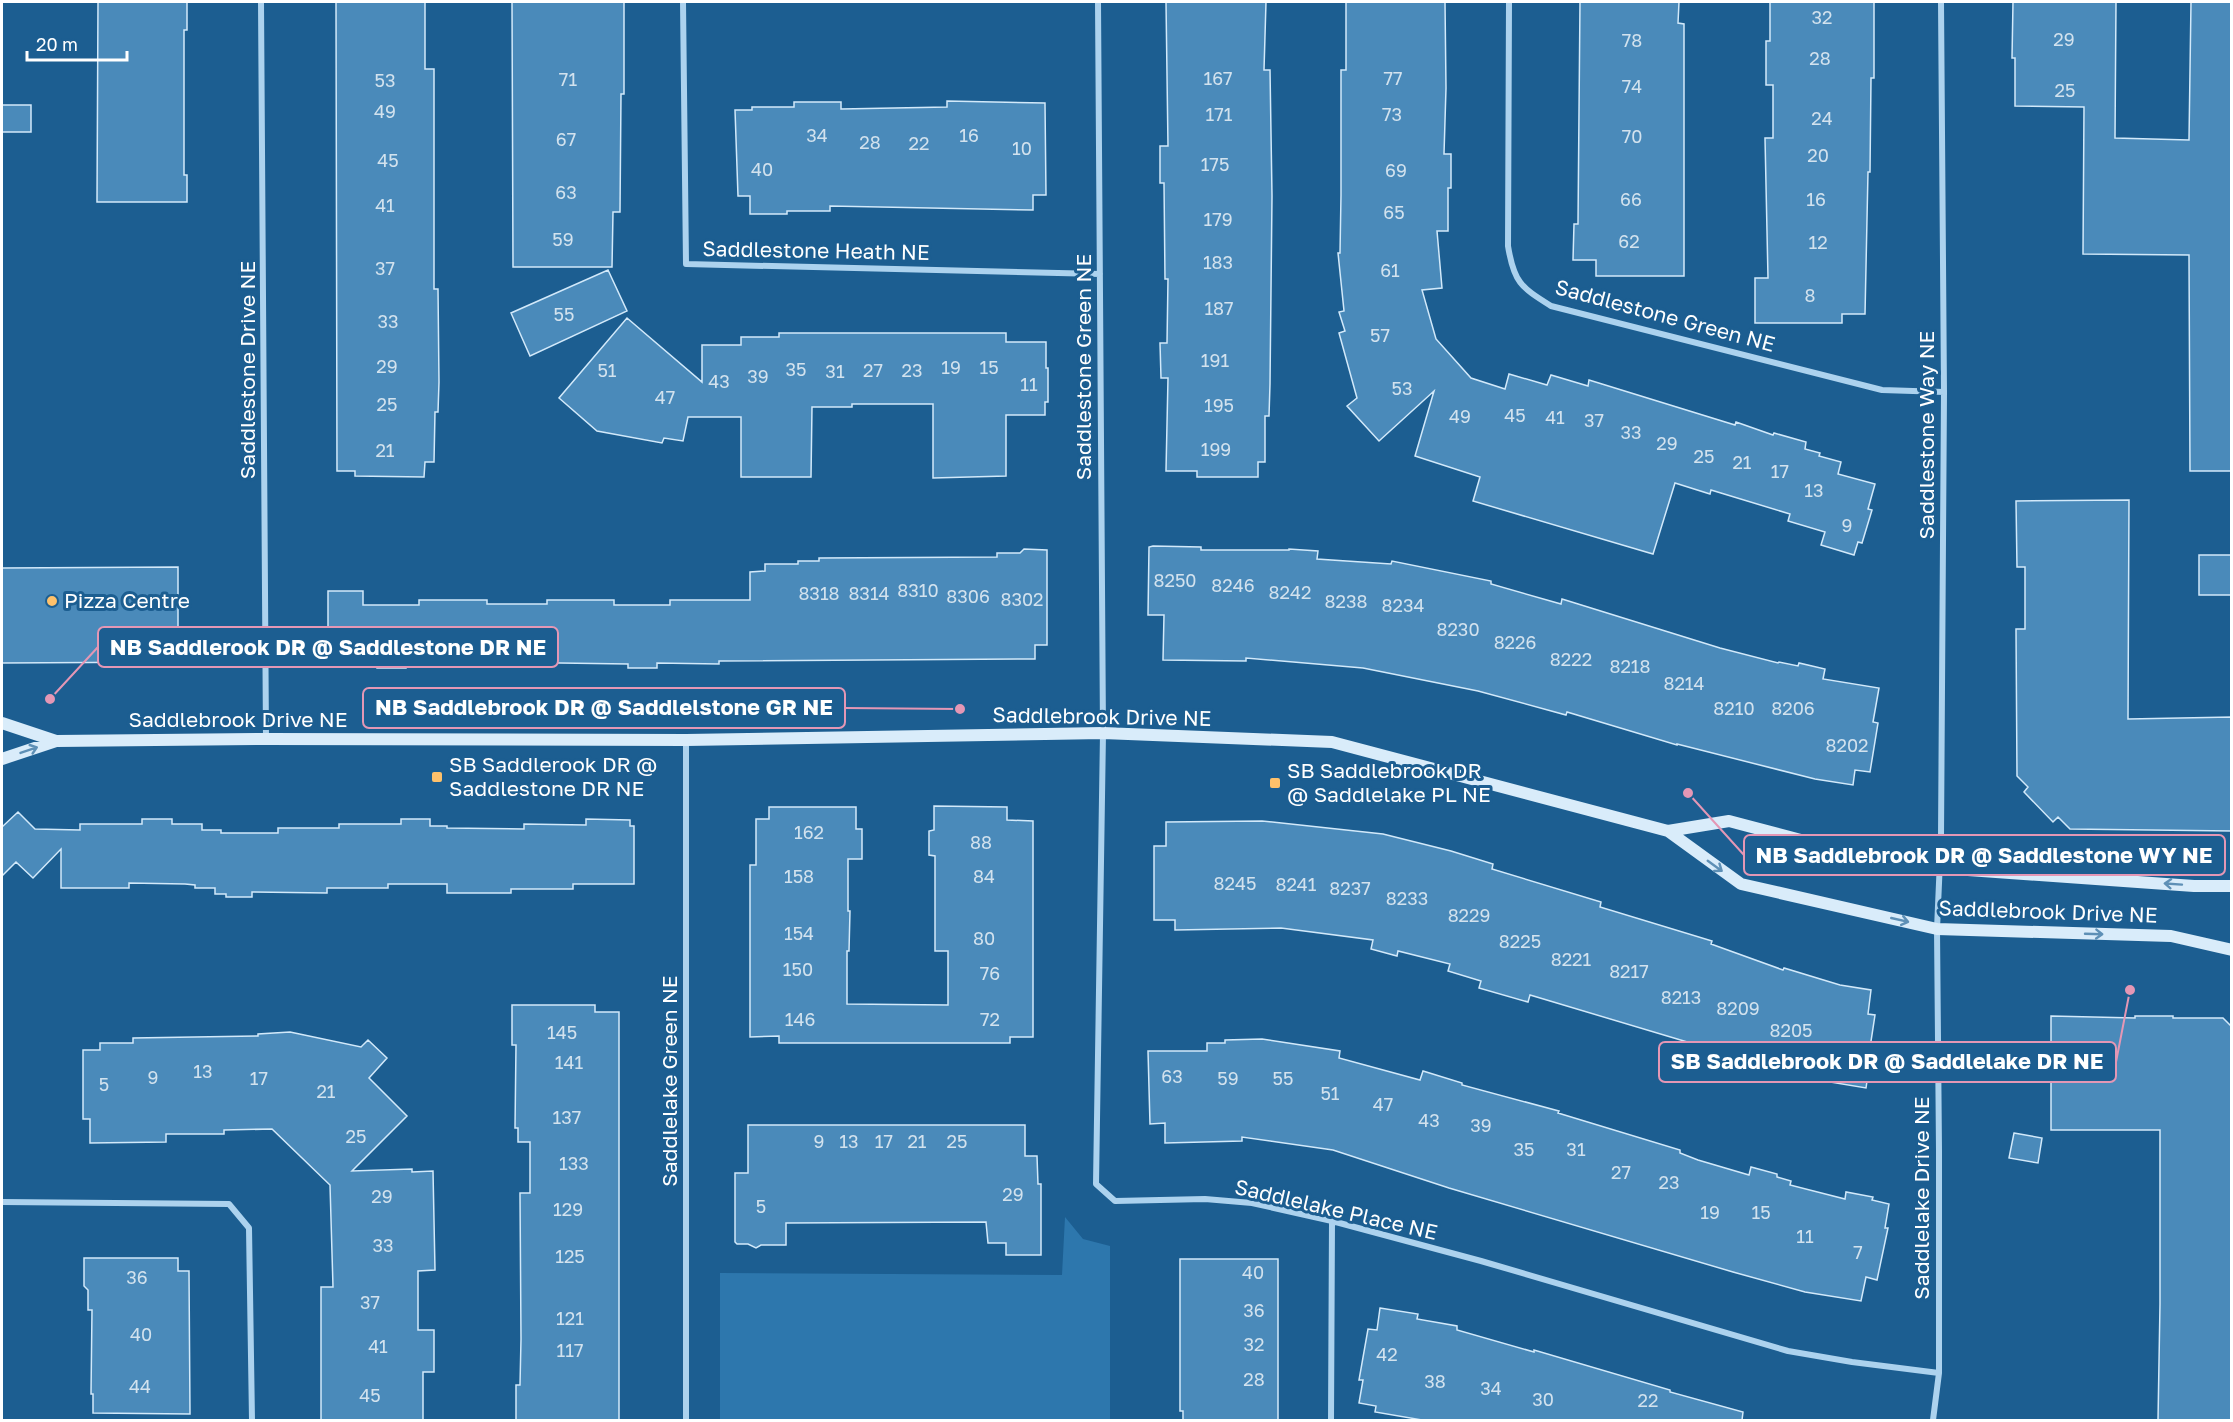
<svg xmlns="http://www.w3.org/2000/svg" width="2233" height="1422" viewBox="0 0 2233 1422" font-family="'Golos Text',sans-serif">
<style>
.park{fill:#2d77ad}
.building{fill:#4a8aba;stroke:#d2e9fa;stroke-width:1.5}
.lines{fill:none;stroke-linecap:round;stroke-linejoin:round}
.street{stroke:#acd2ee;stroke-width:6}
.secondary{stroke:#d9ecfa;stroke-width:12}
.oneway{stroke:#5e90b6}
.poi-dot{fill:#fec16b;stroke:#1c5e91;stroke-width:2}
.labels{text-anchor:middle;stroke-width:6;stroke-linejoin:round;paint-order:stroke}
.number-label{font-size:18px;fill:#d2e2ee}
.street-label{font-size:21px;fill:#fff;stroke:#1c5e91}
.poi-label{font-size:21px;fill:#fff;stroke:#1c5e91;text-anchor:start}
.leader{fill:none;stroke:#e497b5;stroke-width:2}
.callout-dot{fill:#e497b5;stroke:#1c5e91;stroke-width:2}
.callout{fill:#1c5e91;stroke:#e497b5;stroke-width:2}
.callout-label{font-size:22px;text-anchor:middle;font-weight:bold;fill:#fff}
</style>
<rect width="100%" height="100%" fill="#1c5e91"/>
<path class="park" d="M1065,1217l18,22 27,7v174h-390v-147l342,2z"/>
<path class="building" d="M98,2h89v28h-3v145h3v27h-90z
M336,2h89v67h9v220h4l1,93 -1,30h-3l-1,50h-9l-1,15 -69,-1v-5h-18z
M512,2h112v92h-3l-1,118h-7l-1,55h-99z
M1166,2h100l-2,68h6l2,126 -2,188 -1,32h-4v46h-7v15h-61v-6h-31l2,-93h-7l-1,-35h7l1,-64h-3l-1,-96h-4v-37h8z
M1346,2h99l1,86 -2,66h7v34h-3v43h-11l5,57 -20,2 14,49 35,39 34,11 4,-15 38,11 4,-10 37,11 1,-6 146,45 1,-3 37,13 1,-2 32,9 -1,7 15,4 -1,3 22,6 -3,12 37,10 -7,25 4,1 -10,33 -4,-1 -4,13 -33,-10 4,-13 -37,-11 2,-7 -79,-24 -1,4 -35,-11 -22,71 -180,-53 7,-24 -65,-21 19,-65 -55,50 -32,-35 10,-8 -18,-65 6,-2 -6,-19 5,-1 -6,-58h2l1,-58v-125h5z
M1580,2h99l-1,21 6,1v252h-88v-16h-23l1,-36h4z
M1770,2h104v76h-3l-1,94h-2l-3,142h-23v9h-87v-45h13l-3,-140h8v-53h-7v-44h4z
M2013,2h103l-1,136 74,2 2,-138h41v469h-42l-1,-216 -106,-1 1,-147 -69,-1v-48h-3z
M947,101l98,2 1,92h-13v15l-203,-4v5h-43v3h-37v-18h-12l-3,-86h17v-3h42v-5h47v7l106,-2z
M2,105h29v27h-29z
M608,270l19,41 -97,45 -19,-43z
M627,318l75,64v-37h39v-8h38v-4h227v9h40v26h2v34h-3v13h-39v61l-73,2v-74h-81v3h-40l-1,70h-70v-60h-53l-5,24 -19,-3 -2,5 -65,-12 -38,-33z
M2129,500l-1,219 104,-2v114l-162,-2 -12,-12 -5,5 -29,-30 4,-5 -11,-11 -1,-147h9v-62h-8l-1,-66z
M1153,546l48,1v3h88v-1l29,2 -1,8 74,5 1,-3 99,20v3l70,20 1,-5 158,49 58,15 1,-1 19,4 1,-3 26,6 -2,10 56,9 -6,34 5,1 -8,49 -15,-2 -2,15 -38,-6 -138,-35v1l-110,-33 -1,3 -88,-24 -115,-23 -117,-10v3l-83,-1 1,-45h-16l1,-68z
M1024,549l23,1v95h-12v14l-316,2v3l-62,-1v5h-29v-4l-129,-2v1h-93v5h-29v-6h-19v-8h-28v-6h-2v-57h35v14h56v-5h68v4h60v-4h67v5h56v-5h80v-28l15,-1v-7h33v-3h21v-3l178,-1v-4h23z
M2199,555h33v40h-33z
M178,567v95l-176,1v-95z
M934,806l73,1v13l26,1v216h-23v6h-231v-7l-29,1v-172h6v-46h13v-12h87v22h6v30h-14v52h2l-1,40h-2v53l101,1v-54h-13v-95l-6,-1v-24l5,-1z
M18,812l17,17 45,1v-6h62v-5h30v5h30v6h19v3h57v-5h61v-4h62v-5h29v7h17v2l77,1v-5l62,1v-6l44,1v6h4v58h-61v5h-62v4h-64v-9h-59v4h-61v5l-75,-1v5h-26v-3h-11v-6h-20v-3l-10,-1 -56,-1v5h-68v-39l-28,29 -17,-16 -14,14v-49z
M1262,821l121,13 68,17 42,13 -1,5 109,33 -1,5 112,34 -1,3 72,26 1,-2 56,17 31,5 -3,24 7,1 -7,46h2l-4,27 -84,-14 -20,-6 1,-3 -60,-16 1,-2 -174,-52 -2,7 -49,-14 2,-7 -33,-10 2,-7 -52,-13 -1,5 -26,-7 2,-9 -92,-12 -106,2v-10h-21v-74h12v-24z
M512,1005h83v7h24v408h-103v-35h4l1,-46 -1,-146h10v-51h-12v-14h-3l1,-83h-4z
M2051,1016l84,2v-2h38v2h50l9,9v393h-74l2,-116v-174h-109z
M290,1032l71,15 7,-7 19,18 -18,20 38,38 -55,55 60,-2v3l21,-1 2,99 -17,1v59h16v42h-11v48h-102v-133h12l-3,-102 -58,-56 -48,1v4h-58v8l-76,1v-24h-7v-69h17v-7h33v-5l125,-2v-2z
M1262,1039l78,12 -1,7 81,22 3,-9 39,12v2l97,26 -1,2 122,37v3l18,7 51,15 2,-8 26,7v3l14,4 -1,4 55,14 1,-7 27,5 -1,3 17,4 -4,24h3l-11,52 -11,-3 -5,24 -56,-9 -72,-20 -284,-84 -116,-38 -91,-13v4l-77,2v-20l-15,1 -2,-73h59v-8h18v-3z
M748,1125h277v31h12l1,28h3v71h-35v-12h-18l-2,-21 -200,1v22h-25l-5,3 -8,-4h-11l-2,-2v-69h13z
M2014,1133l28,5 -4,25 -29,-5z
M84,1258h94v13h11l1,143 -97,-1v-19h-2l1,-84h-4v-20l-4,-4z
M1180,1259h98v161h-95v-9h-3z
M1380,1308l38,6 -1,5 40,7v4l77,22v-2l136,40v2l73,20 -1,8h-320l-47,-8 1,-6 -17,-3 4,-23h-4l9,-51 9,1z"/>
<g class="lines">
<path class="street" d="M261,2l5,737
M683,2l3,262 414,10
M1098,2l5,731 -7,451 19,17 90,-2 47,4 80,18 149,40 307,90 64,11 87,11
M1509,2l-1,244c6,37 13,41 43,60l331,84 62,2
M686,740v680
M2,1202l227,2 20,24 3,192
M1331,1420l1,-199
M1933,1420l6,-47v-222l-2,-222 4,-92 3,-445 -3,-390"/>
<path class="secondary" d="M2,723l54,18
M2,759l54,-18 210,-2 420,1 417,-7 229,9 336,89 73,53 196,45 234,7 61,14
M1668,831l61,-10 117,31 94,16 254,18h38"/>
</g>
<defs><path id="oneway-shaft" d="M-6 0H5M1.5-3L5.5 0L1.5 3" fill="none" stroke-width="1.6" stroke-linecap="round" stroke-linejoin="round" transform="scale(1.5)"/></defs>
<g class="oneway">
<use href="#oneway-shaft" transform="translate(29 750) rotate(-19)"/>
<use href="#oneway-shaft" transform="translate(1715 866) rotate(36)"/>
<use href="#oneway-shaft" transform="translate(2173 884) rotate(-176)"/>
<use href="#oneway-shaft" transform="translate(1900 920) rotate(13)"/>
<use href="#oneway-shaft" transform="translate(2094 934) rotate(2)"/>
</g>
<g class="poi-dot">
<circle cx="52" cy="601" r="6"/>
<rect x="431" y="771" width="12" height="12" rx="3"/>
<rect x="1269" y="777" width="12" height="12" rx="3"/>
</g>
<g class="labels">
<g class="number-label">
<text x="1822" y="24">32</text>
<text x="2064" y="46">29</text>
<text x="1632" y="47">78</text>
<text x="1820" y="65">28</text>
<text x="1218" y="85">167</text>
<text x="1393" y="85">77</text>
<text x="568" y="86">71</text>
<text x="385" y="87">53</text>
<text x="1632" y="93">74</text>
<text x="2065" y="97">25</text>
<text x="385" y="118">49</text>
<text x="1219" y="121">171</text>
<text x="1392" y="121">73</text>
<text x="1822" y="125">24</text>
<text x="817" y="142">34</text>
<text x="969" y="142">16</text>
<text x="1632" y="143">70</text>
<text x="566" y="146">67</text>
<text x="870" y="149">28</text>
<text x="919" y="150">22</text>
<text x="1022" y="155">10</text>
<text x="1818" y="162">20</text>
<text x="388" y="167">45</text>
<text x="1215" y="171">175</text>
<text x="762" y="176">40</text>
<text x="1396" y="177">69</text>
<text x="566" y="199">63</text>
<text x="1631" y="206">66</text>
<text x="1816" y="206">16</text>
<text x="385" y="212">41</text>
<text x="1394" y="219">65</text>
<text x="1218" y="226">179</text>
<text x="563" y="246">59</text>
<text x="1629" y="248">62</text>
<text x="1818" y="249">12</text>
<text x="1218" y="269">183</text>
<text x="385" y="275">37</text>
<text x="1390" y="277">61</text>
<text x="1810" y="302">8</text>
<text x="1219" y="315">187</text>
<text x="564" y="321">55</text>
<text x="388" y="328">33</text>
<text x="1380" y="342">57</text>
<text x="1215" y="367">191</text>
<text x="387" y="373">29</text>
<text x="951" y="374">19</text>
<text x="989" y="374">15</text>
<text x="796" y="376">35</text>
<text x="607" y="377">51</text>
<text x="873" y="377">27</text>
<text x="912" y="377">23</text>
<text x="835" y="378">31</text>
<text x="758" y="383">39</text>
<text x="719" y="388">43</text>
<text x="1029" y="391">11</text>
<text x="1402" y="395">53</text>
<text x="665" y="404">47</text>
<text x="387" y="411">25</text>
<text x="1219" y="412">195</text>
<text x="1515" y="422">45</text>
<text x="1460" y="423">49</text>
<text x="1555" y="424">41</text>
<text x="1594" y="427">37</text>
<text x="1631" y="439">33</text>
<text x="1667" y="450">29</text>
<text x="1216" y="456">199</text>
<text x="385" y="457">21</text>
<text x="1704" y="463">25</text>
<text x="1742" y="469">21</text>
<text x="1780" y="478">17</text>
<text x="1814" y="497">13</text>
<text x="1847" y="532">9</text>
<text x="1175" y="587">8250</text>
<text x="1233" y="592">8246</text>
<text x="918" y="597">8310</text>
<text x="1290" y="599">8242</text>
<text x="819" y="600">8318</text>
<text x="869" y="600">8314</text>
<text x="968" y="603">8306</text>
<text x="1022" y="606">8302</text>
<text x="1346" y="608">8238</text>
<text x="1403" y="612">8234</text>
<text x="1458" y="636">8230</text>
<text x="1515" y="649">8226</text>
<text x="1571" y="666">8222</text>
<text x="1630" y="673">8218</text>
<text x="1684" y="690">8214</text>
<text x="1734" y="715">8210</text>
<text x="1793" y="715">8206</text>
<text x="1847" y="752">8202</text>
<text x="809" y="839">162</text>
<text x="981" y="849">88</text>
<text x="799" y="883">158</text>
<text x="984" y="883">84</text>
<text x="1235" y="890">8245</text>
<text x="1296" y="891">8241</text>
<text x="1350" y="895">8237</text>
<text x="1407" y="905">8233</text>
<text x="1469" y="922">8229</text>
<text x="799" y="940">154</text>
<text x="984" y="945">80</text>
<text x="1520" y="948">8225</text>
<text x="1571" y="966">8221</text>
<text x="798" y="976">150</text>
<text x="1629" y="978">8217</text>
<text x="990" y="980">76</text>
<text x="1681" y="1004">8213</text>
<text x="1738" y="1015">8209</text>
<text x="800" y="1026">146</text>
<text x="990" y="1026">72</text>
<text x="1791" y="1037">8205</text>
<text x="562" y="1039">145</text>
<text x="569" y="1069">141</text>
<text x="203" y="1078">13</text>
<text x="1172" y="1083">63</text>
<text x="153" y="1084">9</text>
<text x="259" y="1085">17</text>
<text x="1228" y="1085">59</text>
<text x="1283" y="1085">55</text>
<text x="104" y="1091">5</text>
<text x="326" y="1098">21</text>
<text x="1330" y="1100">51</text>
<text x="1383" y="1111">47</text>
<text x="567" y="1124">137</text>
<text x="1429" y="1127">43</text>
<text x="1481" y="1132">39</text>
<text x="356" y="1143">25</text>
<text x="819" y="1148">9</text>
<text x="849" y="1148">13</text>
<text x="884" y="1148">17</text>
<text x="917" y="1148">21</text>
<text x="957" y="1148">25</text>
<text x="1524" y="1156">35</text>
<text x="1576" y="1156">31</text>
<text x="574" y="1170">133</text>
<text x="1621" y="1179">27</text>
<text x="1669" y="1189">23</text>
<text x="1013" y="1201">29</text>
<text x="382" y="1203">29</text>
<text x="761" y="1213">5</text>
<text x="568" y="1216">129</text>
<text x="1710" y="1219">19</text>
<text x="1761" y="1219">15</text>
<text x="1805" y="1243">11</text>
<text x="383" y="1252">33</text>
<text x="1858" y="1259">7</text>
<text x="570" y="1263">125</text>
<text x="1253" y="1279">40</text>
<text x="137" y="1284">36</text>
<text x="370" y="1309">37</text>
<text x="1254" y="1317">36</text>
<text x="570" y="1325">121</text>
<text x="141" y="1341">40</text>
<text x="1254" y="1351">32</text>
<text x="378" y="1353">41</text>
<text x="570" y="1357">117</text>
<text x="1387" y="1361">42</text>
<text x="1254" y="1386">28</text>
<text x="1435" y="1388">38</text>
<text x="140" y="1393">44</text>
<text x="1491" y="1395">34</text>
<text x="370" y="1402">45</text>
<text x="1543" y="1406">30</text>
<text x="1648" y="1407">22</text>
</g>
<g class="street-label">
<text transform="translate(816 251) rotate(1)" y="7">Saddlestone Heath NE</text>
<text transform="translate(1665 316) rotate(15)" y="7">Saddlestone Green NE</text>
<text transform="translate(1084 367) rotate(-90)" y="7">Saddlestone Green NE</text>
<text transform="translate(248 370) rotate(-90)" y="7">Saddlestone Drive NE</text>
<text transform="translate(1927 435) rotate(-90)" y="7">Saddlestone Way NE</text>
<text transform="translate(1102 717) rotate(1)" y="7">Saddlebrook Drive NE</text>
<text x="238" y="727">Saddlebrook Drive NE</text>
<text transform="translate(2048 912) rotate(2)" y="7">Saddlebrook Drive NE</text>
<text transform="translate(670 1081) rotate(-90)" y="7">Saddlelake Green NE</text>
<text transform="translate(1922 1198) rotate(-90)" y="7">Saddlelake Drive NE</text>
<text transform="translate(1336 1210) rotate(13)" y="7">Saddlelake Place NE</text>
</g>
<g class="poi-label">
<text x="64" y="608">Pizza Centre</text>
<text x="449" y="772">SB Saddlerook DR @<tspan x="449" dy="24">Saddlestone DR NE</tspan></text>
<text x="1287" y="778">SB Saddlebrook DR<tspan x="1287" dy="24">@ Saddlelake PL NE</tspan></text>
</g>
</g>
<path class="leader" d="M50 699L98 647M960 709L845 708M1688 793L1744 855M2130 990L2116 1062"/>
<g class="callout-dot">
<circle cx="50" cy="699" r="6"/>
<circle cx="960" cy="709" r="6"/>
<circle cx="1688" cy="793" r="6"/>
<circle cx="2130" cy="990" r="6"/>
</g>
<g class="callout">
<rect x="98" y="627" width="460" height="40" rx="6"/>
<rect x="363" y="688" width="482" height="40" rx="6"/>
<rect x="1744" y="835" width="481" height="40" rx="6"/>
<rect x="1659" y="1042" width="457" height="40" rx="6"/>
</g>
<g class="callout-label">
<text x="328" y="655">NB Saddlerook DR @ Saddlestone DR NE</text>
<text x="604" y="715">NB Saddlebrook DR @ Saddlelstone GR NE</text>
<text x="1984" y="863">NB Saddlebrook DR @ Saddlestone WY NE</text>
<text x="1887" y="1069">SB Saddlebrook DR @ Saddlelake DR NE</text>
</g>
<rect width="2233" height="1422" fill="none" stroke="#ffffff" stroke-width="6"/>
<path d="M27 51v9h100v-9" fill="none" stroke="#ffffff" stroke-width="3"/>
<text x="36" y="51" font-size="18" fill="#ffffff" stroke="#1c5e91" stroke-width="4.5" paint-order="stroke">20 m</text>
</svg>
